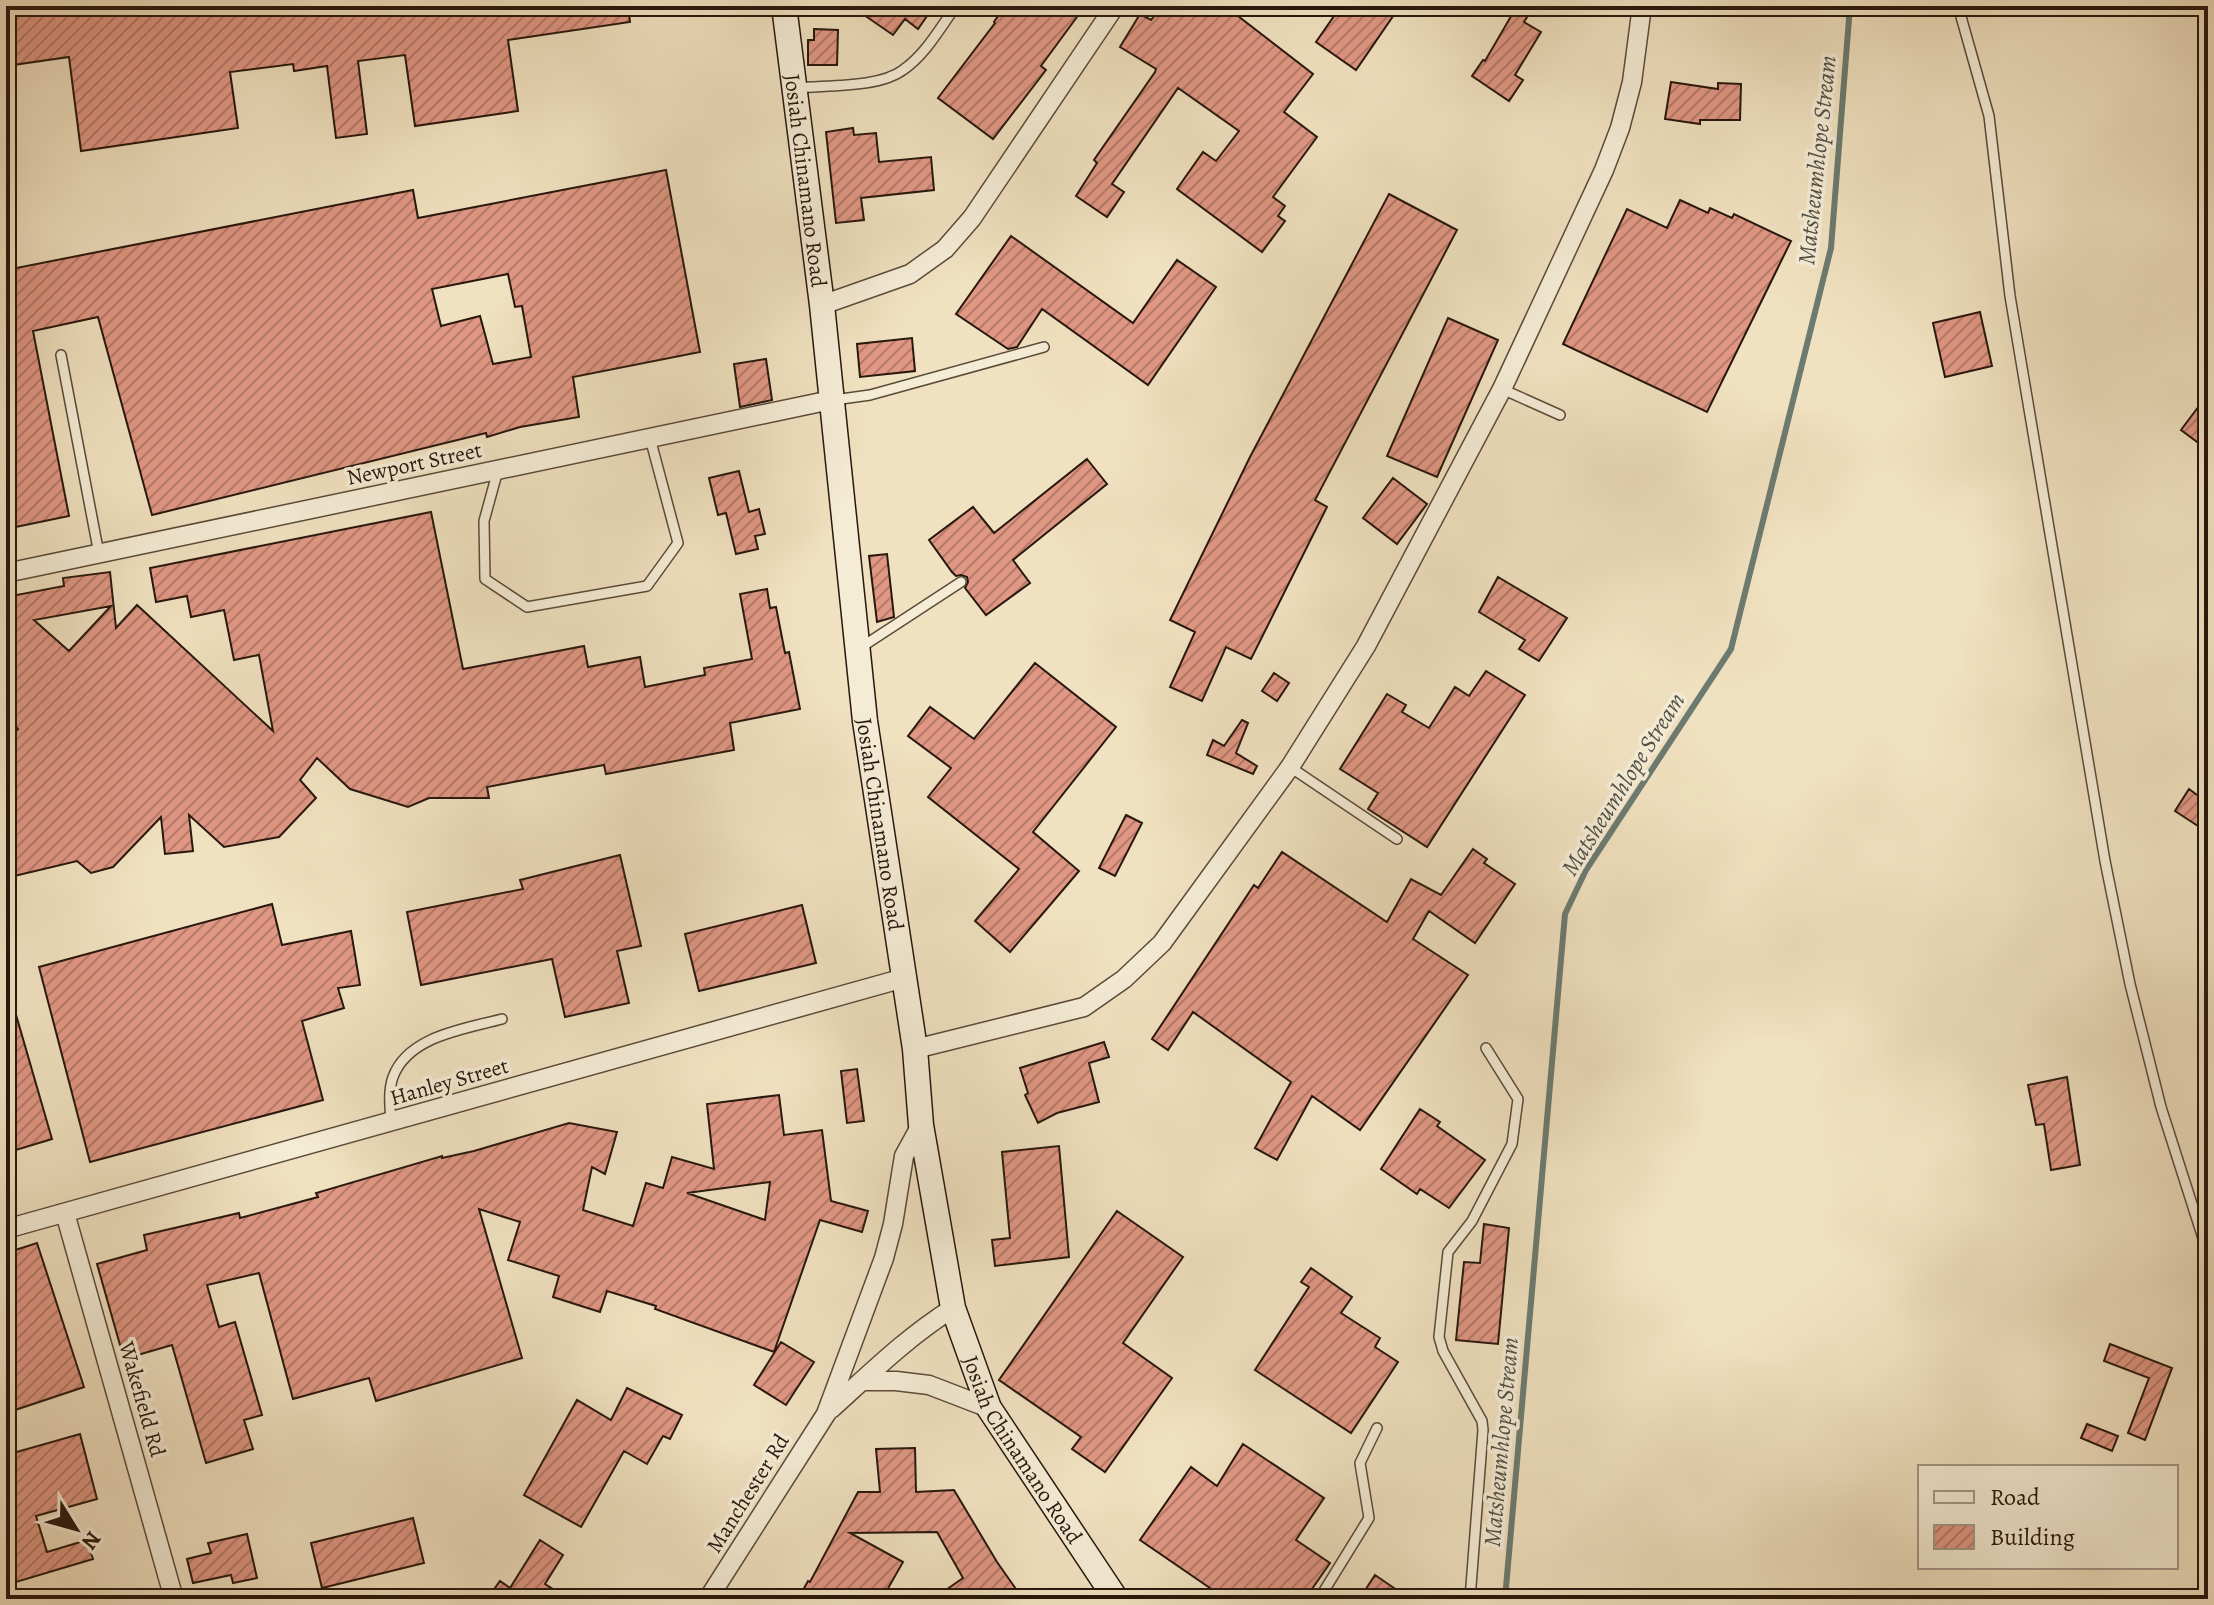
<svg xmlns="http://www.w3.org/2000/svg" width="2214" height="1605" viewBox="0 0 2214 1605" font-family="Alegreya,serif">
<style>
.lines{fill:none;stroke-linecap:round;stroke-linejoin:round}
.stream{stroke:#6c7b70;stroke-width:6}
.building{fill:url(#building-hatch);stroke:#28170d;stroke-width:2;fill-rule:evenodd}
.lane-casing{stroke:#5a4a3a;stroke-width:12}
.street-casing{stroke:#5a4a3a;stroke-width:21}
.secondary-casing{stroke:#28170d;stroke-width:27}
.lane{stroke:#f5ecd6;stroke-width:9}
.street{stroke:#f5ecd6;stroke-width:18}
.secondary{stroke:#f5ecd6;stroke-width:24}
.labels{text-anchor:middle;stroke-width:7;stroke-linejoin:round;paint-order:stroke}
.street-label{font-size:22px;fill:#28170d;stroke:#f5ecd6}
.water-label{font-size:24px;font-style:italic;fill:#505147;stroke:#f5ecd6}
</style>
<defs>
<pattern id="building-hatch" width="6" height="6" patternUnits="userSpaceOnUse" patternTransform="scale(2)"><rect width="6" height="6" fill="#e09784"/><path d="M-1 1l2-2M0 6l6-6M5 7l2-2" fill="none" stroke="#b67a6a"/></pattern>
</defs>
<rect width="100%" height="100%" fill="#f0e1c0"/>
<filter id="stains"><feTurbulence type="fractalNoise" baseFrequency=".0025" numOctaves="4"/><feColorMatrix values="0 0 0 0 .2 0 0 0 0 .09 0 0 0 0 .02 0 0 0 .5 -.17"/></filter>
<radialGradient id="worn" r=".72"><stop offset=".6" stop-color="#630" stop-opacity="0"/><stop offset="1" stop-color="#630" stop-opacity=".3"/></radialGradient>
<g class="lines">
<path class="stream" d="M1505,1599l60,-685 21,-44 145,-221 100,-401 19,-242"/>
</g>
<path class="building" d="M6,6h622l2,16 -122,18 10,71 -103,15 -10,-71 -47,6 9,73 -31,4 -9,-72 -33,5 -1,-7 -63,8 8,56 -157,23 -12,-94 -63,9z
M851,6h83l-16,23 -13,-10 -12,16z
M1005,6h80l-44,60 5,4 -53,69 -55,-41 57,-75 -1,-1z
M1162,6h63l88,68 -29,38 33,25 -44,60 12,9 -7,10 7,5 -23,31 -85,-63 26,-37 13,9 23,-30 -61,-43 -66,96 12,8 -17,25 -31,-21 21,-33 -3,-3 61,-88 1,-3 -36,-22 20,-33 11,6z
M1341,6h59l-44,64 -40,-28z
M1517,6h17l-10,16 17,10 -26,43 8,5 -14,21 -37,-25 11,-16 2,1z
M814,29l24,1 -1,35h-29v-25h6z
M1671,82l47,7v-6l23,1 -1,36h-40v4l-35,-5z
M853,128l1,7 22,-2 3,29 52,-5 3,33 -73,8 3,22 -28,3 -10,-91z
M666,170l34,182 -127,25 6,40 -59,10 -33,10 -1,-4 -334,82 -54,-198 -65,14 36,185 -63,13v-259l407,-80 5,28zM508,274l7,33 7,-1 9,51 -38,7 -13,-48 -39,10 -9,-37z
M1389,194l68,36 -142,270 12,7 -76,152 -25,-12 -24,54 -32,-14 25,-55 -25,-12 80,-163z
M1680,200l28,13 2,-5 22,10 2,-4 57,27 -84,171 -144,-68 64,-135 40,19z
M1011,236l122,87 44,-63 39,27 -68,98 -106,-76 -25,38 -9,2 -52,-35z
M1980,312l12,54 -47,11 -12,-54z
M1448,318l50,22 -61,137 -50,-21z
M912,338l3,33 -55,6 -3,-33z
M766,359l6,41 -32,7 -6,-43z
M2208,394v56l-27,-20z
M1087,459l20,25 -94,76 17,23 -44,32 -21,-27 3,-6 -1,-5 -6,-2 -5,1 -4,-4 -23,-32 44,-33 21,26z
M739,471l10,41 10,-3 6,25 -10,2 3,13 -22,5 -10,-41 -8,2 -9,-37z
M1393,478l34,26 -30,40 -34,-26z
M431,512l32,157 121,-23 4,21 52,-10 5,30 60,-12 -1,-7 48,-9 -12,-65 27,-5 3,19 6,-1 9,46 4,-1 11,57 -70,14 4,27 -128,24 -2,-9 -117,22 2,11h-60l-21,9 -58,-18 -33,-31 -17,22 16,18 -37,39 -55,10 -35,-32 4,36 -28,3 -4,-37 -48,50 -22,6 -14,-12 -71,17v-137l12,-12 -12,-11v-121l58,-11 -1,-8 47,-6 6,56 21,-23 136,126 -14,-76 -25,5 -10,-50 -33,7 -4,-21 -31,6 -6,-34zM111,606l-42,45 -35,-31z
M887,554l7,63 -17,5 -8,-66z
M1498,577l69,41 -28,43 -20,-12 6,-9 -46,-28z
M1035,663l81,64 -83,105 46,39 -69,81 -35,-31 44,-52 -91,-72 23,-29 -43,-32 22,-29 44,32z
M1486,671l39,24 -98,152 -59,-38 10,-16 -38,-24 47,-75 19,11 -4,7 27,16 26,-41 14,9z
M1274,673l15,10 -12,18 -15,-10z
M1242,720l6,3 -12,30 21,13 -4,8 -46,-19 6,-15 11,6z
M2189,789l19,14v16l-7,9 -26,-17z
M1126,815l16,8 -27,53 -16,-8z
M1473,849l14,10 -3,4 31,21 -40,59 -46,-32 -16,28 55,36 -108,155 -48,-34 -35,64 -22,-12 36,-66 -98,-70 -25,38 -16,-11 102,-154 4,3 24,-36 105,70 24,-43 30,16z
M620,855l21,91 -24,5 12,52 -64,14 -13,-58 -131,26 -14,-73 116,-23 -3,-9z
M272,904l10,41 69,-14 9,54 -22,3 6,20 -42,13 21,79 -233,62 -51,-195z
M802,905l14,58 -117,28 -14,-57z
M6,994h4l42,145 -46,14z
M1104,1042l5,15 -20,6 10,39 -42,11 -19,10 -13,-28 3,-2 -8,-25z
M857,1069l7,52 -17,2 -6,-52z
M2067,1077l13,88 -29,5 -7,-46 -8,1 -8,-40z
M779,1095l5,40 38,-5 9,71 37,10 -6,21 -42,-12 -46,132 -119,-43 1,-3 -49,-15 -7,21 -47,-15 6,-21 -51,-16 12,-38 -41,-13 43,149 -146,43 -7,-23 -76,21 -34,-126 -52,12 12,42 16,-5 27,93 -18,5 9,29 -47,14 -34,-118 -48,14 -27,-95 50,-14 -3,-15 95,-22 1,5 78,-21 -2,-4 126,-37v2l32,-7 95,-28 48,9 -12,42 -13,-7 -9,43 50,16 13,-43 17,5 9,-31 42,12 -7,-65zM770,1182l-5,38 -78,-27z
M1420,1109l20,13 -3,4 48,34 -36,48 -29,-19 -3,5 -36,-25z
M1059,1146l10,111 -74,9 -3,-26 18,-2 -8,-86z
M1117,1211l66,46 -60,86 49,35 -67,94 -33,-23 9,-12 -82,-57z
M1484,1224l25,4 -11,116 -42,-4 8,-78 16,1z
M37,1243l47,144 -78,26v-160z
M1311,1268l41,29 -11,16 39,25 -5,9 23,15 -47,71 -96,-63 54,-83 -8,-5z
M781,1342l33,20 -28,43 -32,-20z
M2110,1344l62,24 -27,72 -17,-7 21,-55 -45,-17z
M627,1388l55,27 -12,24 -7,-3 -16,28 -23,-13 -43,76 -57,-32 53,-95 34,20z
M2087,1424l31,12 -6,15 -31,-13z
M80,1434l17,65 -61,17 11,36 40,-12 6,19 -87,26v-130z
M1243,1444l81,54 -28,42 34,23 -25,36h-79l-86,-59 51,-73 26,19z
M915,1448l1,44 38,-2 43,72 26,37h-90l30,-21 -26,-46 -87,1 53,29 -21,37h-84l10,-18 2,1 48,-90h22l-4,-43z
M413,1518l11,45 -102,25 -11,-45z
M247,1534l10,44 -24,5 -2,-8 -38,8 -6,-24 24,-6 -3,-10z
M540,1540l23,15 -18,29 24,15h-82l13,-18 10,7z
M1375,1575l35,24h-35l-11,-7z"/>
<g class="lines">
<g class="lane-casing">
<path id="lane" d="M1958,6l31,110 21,180 95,565 25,123 31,123 47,147
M797,88c30,-3 82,0 106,-18 23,-16 37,-42 53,-64
M61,355l38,199
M1502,389l58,26
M834,400l36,-5 174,-48
M498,470l-14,51 1,58 42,28 120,-21 31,-43 -28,-105
M860,648l101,-66
M1290,767l107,72
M391,1122c-1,-15 -3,-31 2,-45 15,-41 72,-48 109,-58
M1319,1599l50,-81 -9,-55 17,-35
M1470,1599l13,-169 -1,-9 -39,-70 -4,-14 9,-85 24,-31 40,-77 6,-45 -32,-51"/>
</g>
<g class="street-casing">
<path id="street" d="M822,305l88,-31 35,-25 27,-31 143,-212
M6,573l825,-173
M915,1049l169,-42 40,-28 38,-36 128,-176 76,-121 136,-257 102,-219 16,-42 12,-46 10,-76
M65,1213l109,386
M6,1229l898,-251
M862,1381h34l33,4 60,23
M831,1409c41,-37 75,-71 122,-101
M708,1599l118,-185 58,-156 9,-34 11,-68 17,-31"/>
</g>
<g class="secondary-casing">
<g id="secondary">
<path id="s1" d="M784,6l38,299 43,416 50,328 6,76 32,183 36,100 127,191"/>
</g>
</g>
<use href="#lane" class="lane"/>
<use href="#street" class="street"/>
<use href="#secondary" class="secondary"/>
</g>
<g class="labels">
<g class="street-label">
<text dy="8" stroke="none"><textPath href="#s1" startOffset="176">Josiah Chinamano Road</textPath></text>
<text transform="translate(414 463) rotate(-12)" y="8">Newport Street</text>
<text dy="8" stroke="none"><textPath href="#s1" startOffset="824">Josiah Chinamano Road</textPath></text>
<text transform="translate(449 1081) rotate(-16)" y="8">Hanley Street</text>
<text transform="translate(143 1399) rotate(74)" y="8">Wakefield Rd</text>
<text dy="8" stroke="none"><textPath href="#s1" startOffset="1472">Josiah Chinamano Road</textPath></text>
<text transform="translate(747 1493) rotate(-58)" y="8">Manchester Rd</text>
</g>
<g class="water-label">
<text transform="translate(1817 160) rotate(-84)" y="8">Matsheumhlope Stream</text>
<text transform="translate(1623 784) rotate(-58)" y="8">Matsheumhlope Stream</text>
<text transform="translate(1501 1442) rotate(-85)" y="8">Matsheumhlope Stream</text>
</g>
</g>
<rect width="2214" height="1605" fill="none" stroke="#f0e1c0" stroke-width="32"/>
<rect x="8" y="8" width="2198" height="1589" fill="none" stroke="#28170d" stroke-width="4"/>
<rect x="16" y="16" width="2182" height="1573" fill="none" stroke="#28170d" stroke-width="2"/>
<rect x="1918" y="1465" width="260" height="104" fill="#f5ecd6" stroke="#a39786" stroke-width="2"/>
<rect x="1934" y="1491" width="40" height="12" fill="#f5ecd6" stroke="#a39786" stroke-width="2"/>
<text x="1990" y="1505" font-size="24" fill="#28170d">Road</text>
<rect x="1934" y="1525" width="40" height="24" fill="url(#building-hatch)" stroke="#a39786" stroke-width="2"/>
<text x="1990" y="1545" font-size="24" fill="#28170d">Building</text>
<g transform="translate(76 1529) rotate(127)" stroke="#f5ecd6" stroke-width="6" paint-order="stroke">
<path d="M0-6L14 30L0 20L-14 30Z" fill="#28170d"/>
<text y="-12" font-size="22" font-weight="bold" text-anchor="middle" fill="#28170d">N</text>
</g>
<rect width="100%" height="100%" filter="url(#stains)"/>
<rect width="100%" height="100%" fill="url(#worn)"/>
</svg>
